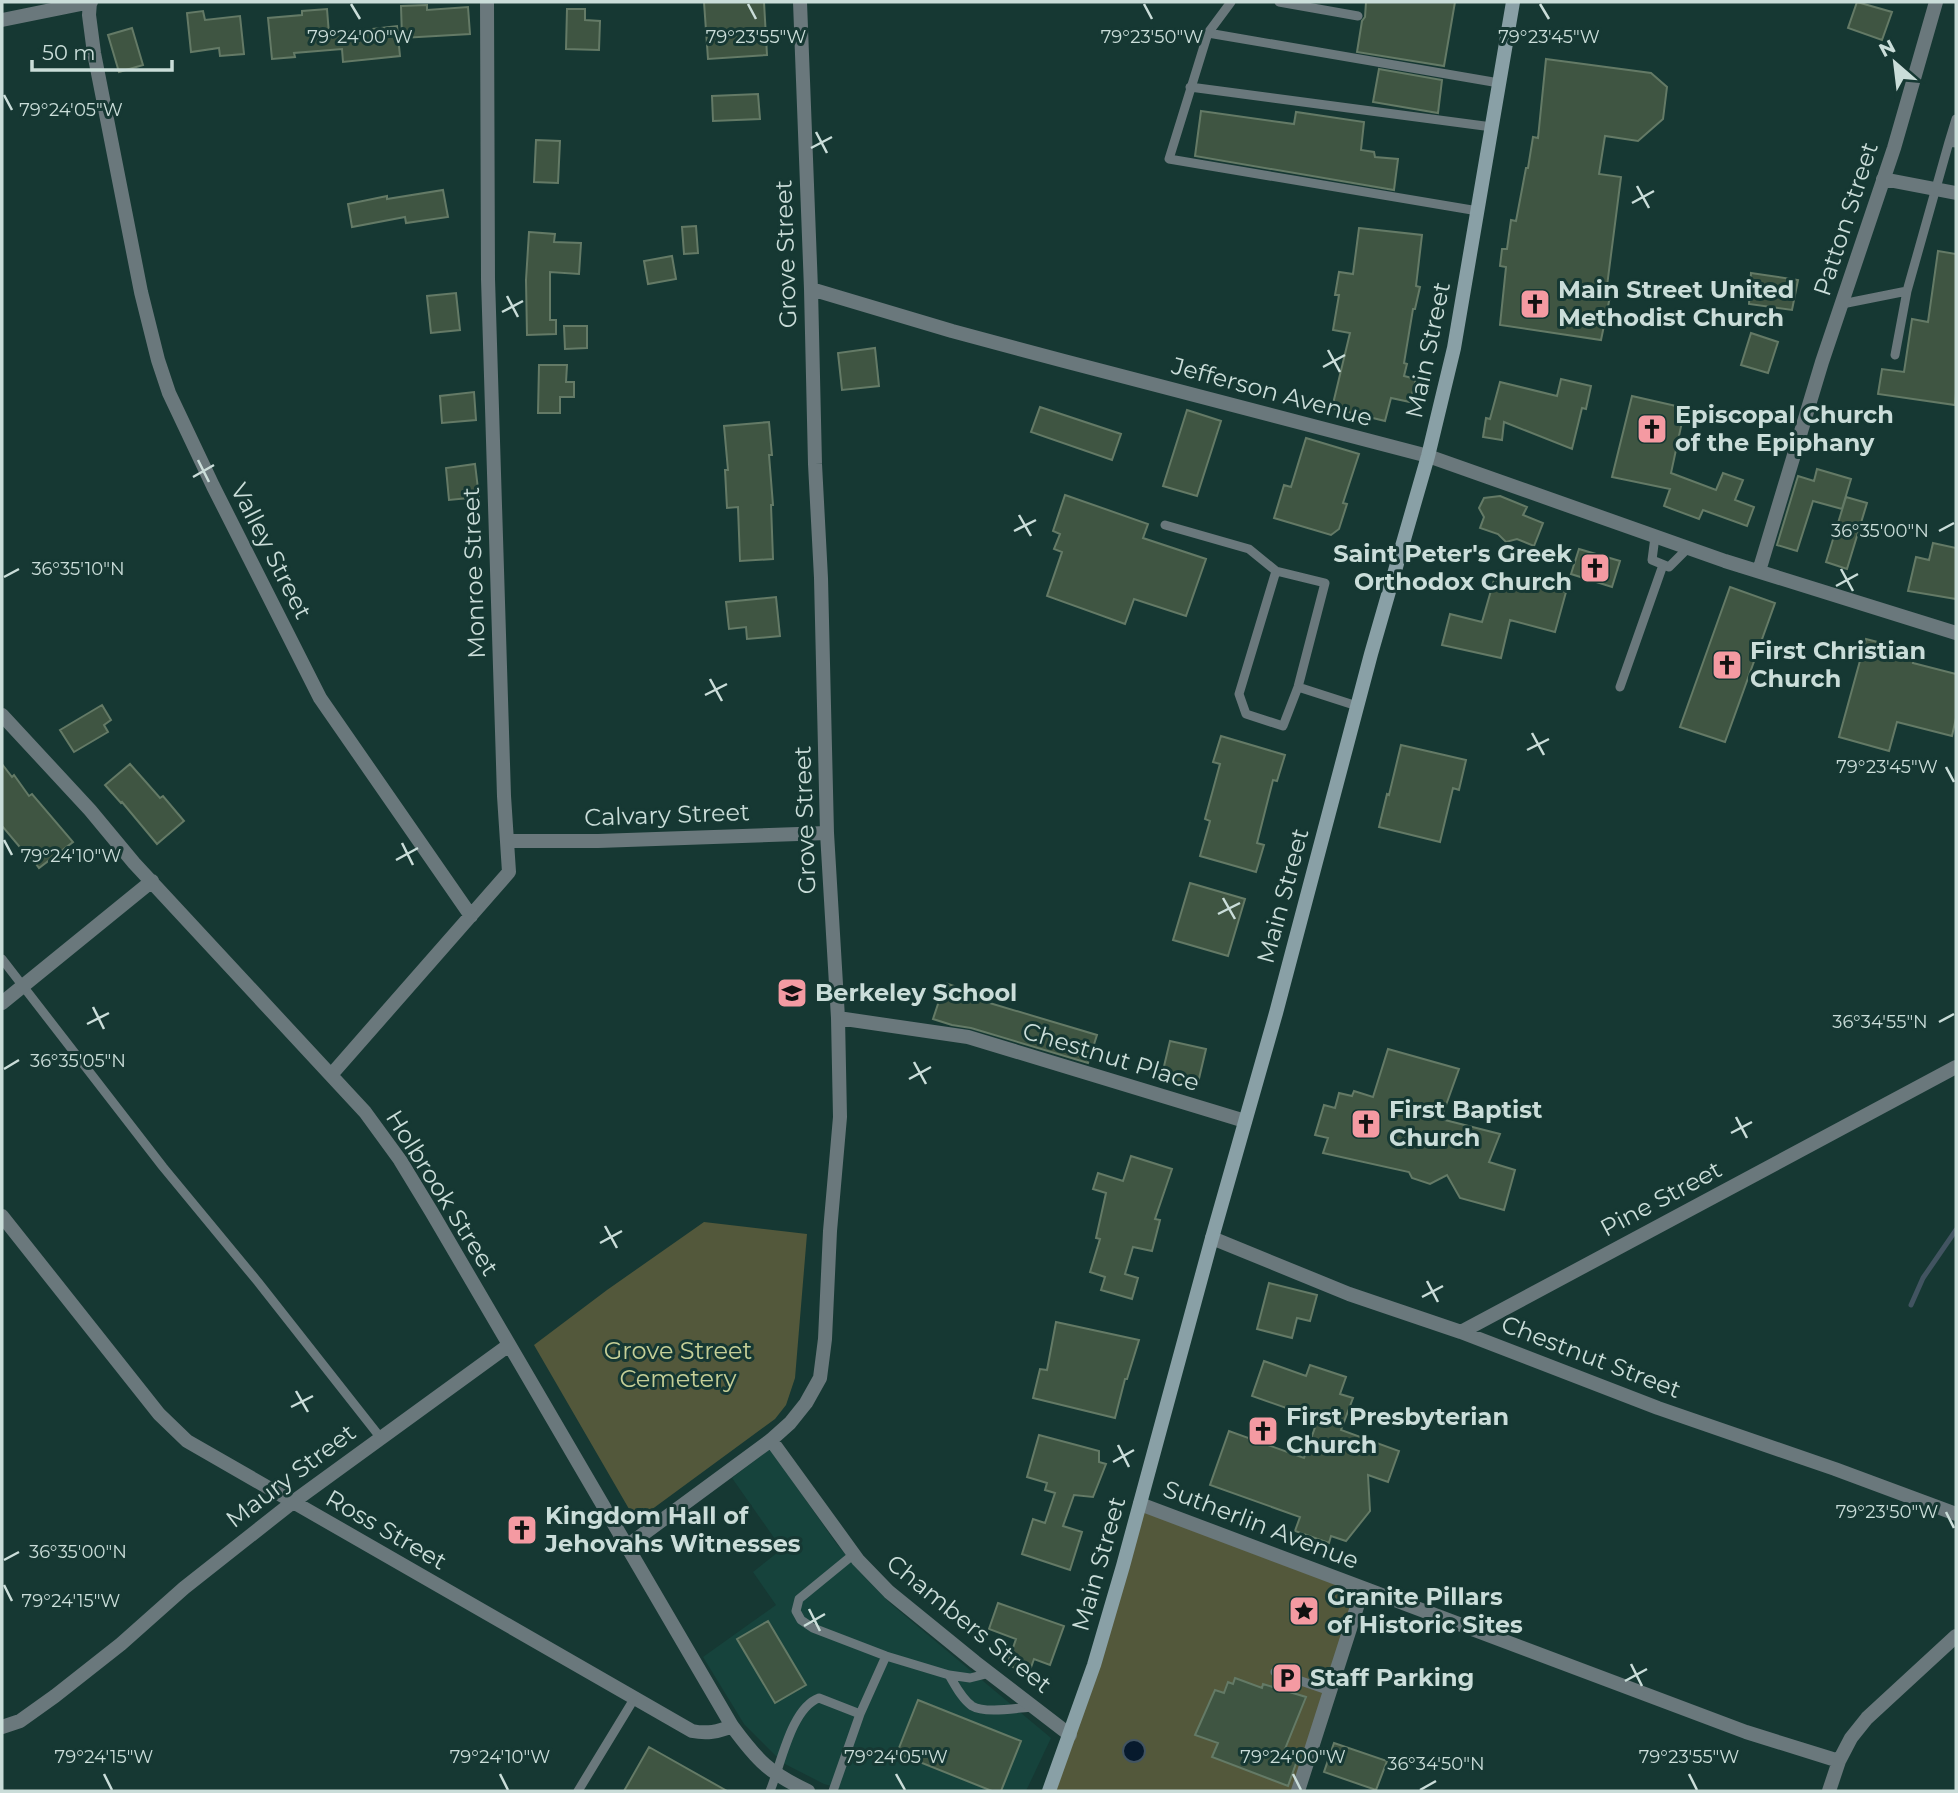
<svg xmlns="http://www.w3.org/2000/svg" width="1958" height="1793" viewBox="0 0 1958 1793" font-family="Montserrat,sans-serif">
<style>
.built{fill:#16433c}
.green{fill:#53583b}
.water{fill:#071a2d;stroke:#425461;stroke-width:2}
.lines{fill:none;stroke-linecap:round;stroke-linejoin:round}
.stream{stroke:#425461;stroke-width:5}
.building{fill:#3f5542;stroke:#647a66;stroke-width:2}
.service{stroke:#6a787c;stroke-width:9}
.minor{stroke:#6a787c;stroke-width:14}
.secondary{stroke:#89a0a6;stroke-width:14}
.ticks{fill:none;stroke:#caddd9;stroke-width:2.5}
.labels{text-anchor:middle;stroke-width:6;stroke-linejoin:round;paint-order:stroke}
.street-label{font-size:24px;fill:#caddd9;stroke:#163833}
.poi-label{font-size:24px;font-weight:bold;fill:#caddd9;stroke:#163833;text-anchor:start}
.park-label{font-size:24px;fill:#c6cf97;stroke:#163833}
.ticks-label{font-size:18px;text-anchor:middle;fill:#caddd9;stroke:#163833;stroke-width:6;stroke-linejoin:round;paint-order:stroke}
</style>
<rect width="100%" height="100%" fill="#163833"/>
<path class="built" d="M770,1449l66,94 23,28 32,33 160,134 -25,53h-177l-25,-7 -41,-21 -39,-39 -41,-67 73,-52 -23,-33 29,-23 -50,-71z"/>
<path class="green" d="M704,1222l103,12 -12,144 -9,27 -11,14 -139,102 -102,-176 73,-55z
M1140,1504l223,84 -59,203h-255z"/>
<path class="water" d="M1123 1751a11 11 0 1 1 22 0a11 11 0 1 1-22 0Z"/>
<g class="lines">
<path class="stream" d="M1911,1305l12,-27 33,-48"/>
</g>
<path class="building" d="M704,2h60l3,53 -59,4z
M1366,2h89l-11,64 -87,-14 5,-31 3,-4z
M1857,2l35,10 -10,28 -34,-12z
M427,5v5l41,-3 2,27 -68,4 -1,-32z
M327,9l2,25 68,-8 3,30 -57,6 -1,-13 -48,4 1,4 -23,2 -4,-41 34,-3v-4z
M567,9h18v11l15,1 -1,29 -33,-1z
M203,11l2,9 35,-4 4,38 -24,2 -1,-8 -28,4 -4,-39z
M132,28l11,37 -24,7 -11,-37z
M1546,59l105,14 16,14 -4,32 -25,22 -33,-5 -6,38 22,3 -14,109 5,1 -11,53 -101,-15 6,-58 -6,-1 2,-17h5l4,-29 5,1 10,-53h2l5,-31 5,1z
M1379,69l63,11 -4,33 -65,-11z
M758,94l2,25 -47,2 -1,-25z
M1201,111l93,13 2,-12 68,10 -3,28 13,2 1,5 23,2 -4,31 -199,-34z
M536,140l24,1 -2,42 -24,-1z
M443,190l5,27 -42,6 -1,-6 -53,10 -4,-23 39,-8v3z
M696,226l2,27 -14,1 -2,-27z
M1359,228l63,7 -6,51 4,1 -5,22h-2l-9,54 3,1 -3,12 12,3 -6,23 -19,-4 -6,23 -53,-13 18,-75 -17,-3 6,-35h-4l4,-23 14,2z
M529,232l26,2 -1,8 27,1 -2,31 -29,-2v48h6v14l-29,1 -1,-55z
M1938,251l18,3v139l-1,12 -77,-11 4,-25 22,3 8,-53 16,3z
M672,256l4,23 -28,5 -4,-23z
M1751,273l47,7 -6,30 -43,-6z
M456,293l4,37 -29,3 -4,-37z
M564,326h23v22l-22,1z
M1751,333l27,9 -10,31 -27,-8z
M875,348l4,38 -37,4 -4,-37z
M539,365h28l-1,17h8v15h-14v16h-22z
M1561,379l30,7 -5,23 -4,-1 -10,41 -68,-27 -2,18 -19,-3 3,-19 4,1 10,-37 57,14z
M474,392l2,28 -34,3 -2,-27z
M1632,396l53,12 -14,65 45,17 7,-17 20,7 -8,20 19,7 -7,19 -44,-16 -4,9 -35,-13 6,-17 -58,-12z
M1040,407l81,27 -9,26 -81,-28z
M1187,410l34,11 -24,75 -34,-10z
M769,422l3,33h-3l4,50h-2l2,54 -33,2 -2,-54 -11,1 -2,-38h3l-4,-44z
M1306,438l53,16 -16,49 4,1 -8,25 -8,6 -57,-17 10,-33 7,2z
M475,464l4,33 -30,3 -3,-32z
M1817,469l34,10 -9,30 -29,-8 -16,50 -20,-6 21,-69 16,5z
M1065,495l83,29 -5,14 63,21 -20,57 -52,-17 -9,25 -78,-28 15,-44 -8,-3 6,-15 -7,-3z
M1500,496l27,11 -4,8 20,8 -9,23 -17,-7 -11,3 -8,-8 -18,-6 4,-11 -5,-9 5,-10z
M1846,497l21,6 -20,66 -21,-7z
M1933,543l23,5v51l-48,-8 8,-34 13,3z
M1579,549l41,12 -8,26 -41,-13z
M1496,573l70,19 -11,40 -45,-12 -9,38 -59,-13 8,-31 32,8z
M1730,587l45,16 -50,139 -45,-15z
M776,597l4,39 -33,3 -1,-12 -17,2 -3,-27z
M1866,639l50,13 -3,11 43,11v44l-4,18 -55,-14 -8,29 -50,-14z
M102,705l9,15 -7,5 4,7 -34,20 -14,-22z
M1221,736l64,19 -8,26 -4,-1 -16,63 7,2 -8,27 -56,-16 10,-35 -5,-2 15,-55 -7,-2z
M1401,745l65,15 -7,30 -6,-2 -13,54 -61,-15 8,-33 2,1z
M2,764l10,13 2,-2 15,21 3,-2 41,48 -34,26 -8,-11 -2,1 -27,-32z
M130,764l30,34 3,-2 21,25 -27,23 -35,-42 -1,1 -16,-18z
M1190,883l55,16 -17,57 -55,-16z
M945,983l30,10 -2,5 124,37 -9,28 -117,-35 -19,-3 -19,-6z
M1170,1041l36,8 -9,38 -36,-8z
M1388,1049l71,20 -18,50 59,15 -11,28 26,8 -11,40 -44,-12 -13,-23 -17,9 -18,-6 -3,-6 -86,-19 5,-15 -13,-3 9,-30 11,3 4,-15 13,3 2,-5 19,6z
M1131,1156l41,13 -17,50 5,1 -8,31 -19,-4 -8,27 13,4 -6,21 -31,-9 4,-13 -15,-5 10,-33 -4,-1 10,-45 -13,-4 5,-16 25,8z
M1269,1283l48,12 -7,26 -13,-3 -5,20 -35,-9z
M1056,1322l83,18 -12,39h-2l-10,39 -82,-20 7,-29 7,1z
M1264,1361l42,15 4,-11 36,12 -6,17 13,4 -12,32 58,21 -11,31 -20,-7 2,36 -24,30 -15,-5 -2,7 -34,-12 5,-14 -90,-32 19,-54 75,27 14,-39 -66,-23z
M1039,1435l60,16v11l7,2 -13,33 -19,-2 -11,31 19,6 -12,38 -48,-16 11,-35 12,4 10,-30 -10,-3 2,-7 -20,-6z
M998,1603l66,23 -14,39 -16,-6 -5,14 -22,-8 9,-26 -27,-10z
M768,1621l38,64 -31,18 -38,-64z
M1235,1678l27,10 1,-4 43,13 -21,52 14,6 -11,31 -76,-29 6,-14 -23,-8 20,-45 9,3 4,-11 5,2z
M918,1700l103,41 -20,50h-9l-95,-38z
M1334,1743l53,18 -11,29 -52,-18z
M649,1747l78,44h-103z"/>
<g class="lines">
<path class="service" d="M1231,2l-23,31 291,50
M1279,2l79,14
M1208,33l-39,126 309,52
M1190,87l302,40
M1956,119l-7,23 7,1
M1842,304l65,-13
M1895,355l12,-64 42,-149
M1165,525l84,24 27,22
M1655,537l-3,23 17,7 19,-19
M1276,571l49,12 -27,104 -15,39 -37,-12 -7,-20z
M1298,687l59,19
M1620,687l43,-122
M2,959l161,208 95,115 122,155
M854,1554l-55,45 -3,12 5,9 12,8 73,28 63,19 21,3 20,-5
M1275,1672l55,19
M949,1675c6,10 13,24 23,31 13,8 45,2 60,1
M860,1714l26,-58
M578,1791l56,-92
M770,1791c11,-26 21,-83 49,-93l41,16 -27,77"/>
<path class="minor" d="M90,2l-1,13 5,38 47,239 17,68 11,33 44,93 107,212 151,218
M2,20l89,-18
M1883,179l73,14
M811,289l141,42 112,30 364,95 297,105 231,72
M1759,571l63,-209 72,-214 42,-146
M2,715l88,95 44,53 231,249 35,48 31,51 301,515c25,34 37,47 76,65
M508,841h90l229,-8
M2,1003l150,-122
M838,1018l130,19 277,84
M331,1075l178,-203 -5,-76 -16,-517 -1,-277
M2,1216l157,198 28,27 505,290c15,3 26,1 40,-5
M1212,1238l137,56 112,38 197,76 177,61 121,45
M1461,1332l495,-265
M771,1440l87,120 31,32 86,70 95,73
M1140,1504l606,228 93,29
M627,1546l144,-106 19,-17 16,-20 14,-25 5,-39 5,-108 10,-114 -2,-99 -11,-185 -6,-255 -6,-114 -4,-175 -11,-287
M2,1727l18,-6 35,-25 66,-52 63,-56 109,-86 216,-157
M1298,1791l65,-203
M1829,1791l10,-30 12,-23 16,-20 89,-82"/>
<path class="secondary" d="M1049,1791l45,-126 29,-99 89,-328 64,-225 95,-359 57,-198 26,-108 59,-346"/>
</g>
<path class="ticks" d="M351,4l9,15M748,4l8,15M1144,4l8,15M1540,4l9,15M4,95l8,15M816,132l11,21M811,148l21,-11M1637,186l12,22M1632,203l22,-12M507,296l11,21M502,312l21,-11M1328,350l12,22M1323,367l22,-12M198,460l11,22M193,477l21,-12M1019,515l12,21M1014,531l22,-11M1939,531l15,-8M1841,569l12,22M4,577l15,-8M1836,586l22,-12M710,679l12,22M705,695l22,-11M1532,733l12,22M1527,750l22,-11M1946,767l8,15M4,840l8,15M402,843l11,22M396,860l22,-12M1223,898l12,21M1218,914l22,-11M93,1007l11,22M1939,1022l15,-8M87,1024l22,-11M914,1062l12,22M4,1069l15,-9M909,1079l22,-12M1736,1117l11,21M1731,1133l21,-11M605,1226l12,22M600,1243l22,-12M1427,1281l11,21M1422,1297l21,-11M296,1391l12,21M291,1407l22,-11M1118,1445l11,22M1113,1462l21,-12M1946,1512l8,16M4,1560l15,-8M4,1585l8,16M809,1609l11,22M804,1626l21,-12M1631,1664l11,22M1625,1681l22,-12M104,1774l8,16M500,1774l8,16M896,1774l9,16M1293,1774l8,16M1689,1774l8,16M1420,1790l16,-9"/>
<defs>
<g id="church-square" transform="scale(1.575)"><rect x="-9" y="-9" width="18" height="18" rx="4" fill="#f49aa2" stroke="#163833"/><path d="M-1.2-6h2.4v3.5h3.3v2.4h-3.3V6h-2.4V-.1h-3.3v-2.4h3.3Z" fill="#111"/></g>
<g id="school-square" transform="scale(1.575)"><rect x="-9" y="-9" width="18" height="18" rx="4" fill="#f49aa2" stroke="#163833"/><path d="M0-5L7-2L0 1L-7-2ZM-4 1L0 2.5L4 1V4Q0 6-4 4Z" fill="#111"/></g>
<g id="sight-square" transform="scale(1.575)"><rect x="-9" y="-9" width="18" height="18" rx="4" fill="#f49aa2" stroke="#163833"/><path d="M0-6L1.8-2.2L6-1.7L2.9 1.2L3.7 5.4L0 3.3L-3.7 5.4L-2.9 1.2L-6-1.7L-1.8-2.2Z" fill="#111"/></g>
<g id="parking-square" transform="scale(1.575)"><rect x="-9" y="-9" width="18" height="18" rx="4" fill="#f49aa2" stroke="#163833"/><path d="M-3.5-5.5H1a3.5 3.5 0 0 1 0 7H-1V5.5H-3.5ZM-1-3.4V-.6H.8a1.4 1.4 0 0 0 0-2.8Z" fill="#111"/></g>
</defs>
<g fill-rule="evenodd">
<use href="#church-square" x="1535" y="304"/>
<use href="#church-square" x="1652" y="429"/>
<use href="#church-square" x="1595" y="568"/>
<use href="#church-square" x="1727" y="665"/>
<use href="#school-square" x="792" y="993"/>
<use href="#church-square" x="1366" y="1124"/>
<use href="#church-square" x="1263" y="1431"/>
<use href="#church-square" x="522" y="1530"/>
<use href="#sight-square" x="1304" y="1611"/>
<use href="#parking-square" x="1287" y="1678"/>
</g>
<g class="labels">
<g class="street-label">
<text transform="translate(1846 219) rotate(-72)" y="8">Patton Street</text>
<text transform="translate(786 254) rotate(-92)" y="8">Grove Street</text>
<text transform="translate(1428 350) rotate(-78)" y="8">Main Street</text>
<text transform="translate(1272 392) rotate(15)" y="8">Jefferson Avenue</text>
<text transform="translate(271 551) rotate(63)" y="8">Valley Street</text>
<text transform="translate(474 573) rotate(-92)" y="8">Monroe Street</text>
<text transform="translate(667 815) rotate(-2)" y="8">Calvary Street</text>
<text transform="translate(805 820) rotate(-92)" y="8">Grove Street</text>
<text transform="translate(1283 896) rotate(-75)" y="8">Main Street</text>
<text transform="translate(1111 1057) rotate(17)" y="8">Chestnut Place</text>
<text transform="translate(442 1193) rotate(58)" y="8">Holbrook Street</text>
<text transform="translate(1661 1199) rotate(-28)" y="8">Pine Street</text>
<text transform="translate(1591 1357) rotate(21)" y="8">Chestnut Street</text>
<text transform="translate(291 1476) rotate(-37)" y="8">Maury Street</text>
<text transform="translate(1261 1525) rotate(21)" y="8">Sutherlin Avenue</text>
<text transform="translate(386 1530) rotate(30)" y="8">Ross Street</text>
<text transform="translate(1099 1564) rotate(-74)" y="8">Main Street</text>
<text transform="translate(969 1624) rotate(39)" y="8">Chambers Street</text>
</g>
<g class="poi-label">
<text x="1558" y="298">Main Street United<tspan x="1558" dy="28">Methodist Church</tspan></text>
<text x="1675" y="423">Episcopal Church<tspan x="1675" dy="28">of the Epiphany</tspan></text>
<text x="1572" y="562" text-anchor="end">Saint Peter's Greek<tspan x="1572" dy="28">Orthodox Church</tspan></text>
<text x="1750" y="659">First Christian<tspan x="1750" dy="28">Church</tspan></text>
<text x="815" y="1001">Berkeley School</text>
<text x="1389" y="1118">First Baptist<tspan x="1389" dy="28">Church</tspan></text>
<text x="1286" y="1425">First Presbyterian<tspan x="1286" dy="28">Church</tspan></text>
<text x="545" y="1524">Kingdom Hall of<tspan x="545" dy="28">Jehovahs Witnesses</tspan></text>
<text x="1327" y="1605">Granite Pillars<tspan x="1327" dy="28">of Historic Sites</tspan></text>
<text x="1310" y="1686">Staff Parking</text>
</g>
<g class="park-label">
<text x="678" y="1359">Grove Street<tspan x="678" dy="28">Cemetery</tspan></text>
</g>
</g>
<g class="ticks-label">
<text x="360" y="43">79°24'00"W</text>
<text x="756" y="43">79°23'55"W</text>
<text x="1152" y="43">79°23'50"W</text>
<text x="1549" y="43">79°23'45"W</text>
<text x="71" y="116">79°24'05"W</text>
<text x="1880" y="537">36°35'00"N</text>
<text x="78" y="575">36°35'10"N</text>
<text x="1887" y="773">79°23'45"W</text>
<text x="71" y="862">79°24'10"W</text>
<text x="1880" y="1028">36°34'55"N</text>
<text x="78" y="1067">36°35'05"N</text>
<text x="1887" y="1518">79°23'50"W</text>
<text x="78" y="1558">36°35'00"N</text>
<text x="71" y="1607">79°24'15"W</text>
<text x="104" y="1763">79°24'15"W</text>
<text x="500" y="1763">79°24'10"W</text>
<text x="896" y="1763">79°24'05"W</text>
<text x="1293" y="1763">79°24'00"W</text>
<text x="1689" y="1763">79°23'55"W</text>
<text x="1436" y="1770">36°34'50"N</text>
</g>
<rect width="1958" height="1793" fill="none" stroke="#caddd9" stroke-width="7"/>
<g transform="translate(1895 63) rotate(332)" stroke="#163833" stroke-width="5" paint-order="stroke">
<path d="M0-5L12 26L0 18L-12 26Z" fill="#caddd9"/>
<text y="-10" font-size="19" font-weight="bold" text-anchor="middle" fill="#caddd9">N</text>
</g>
<path d="M32 60v10h140v-10" fill="none" stroke="#caddd9" stroke-width="3.5"/>
<text x="42" y="60" font-size="21" fill="#caddd9" stroke="#163833" stroke-width="5" paint-order="stroke">50 m</text>
</svg>
